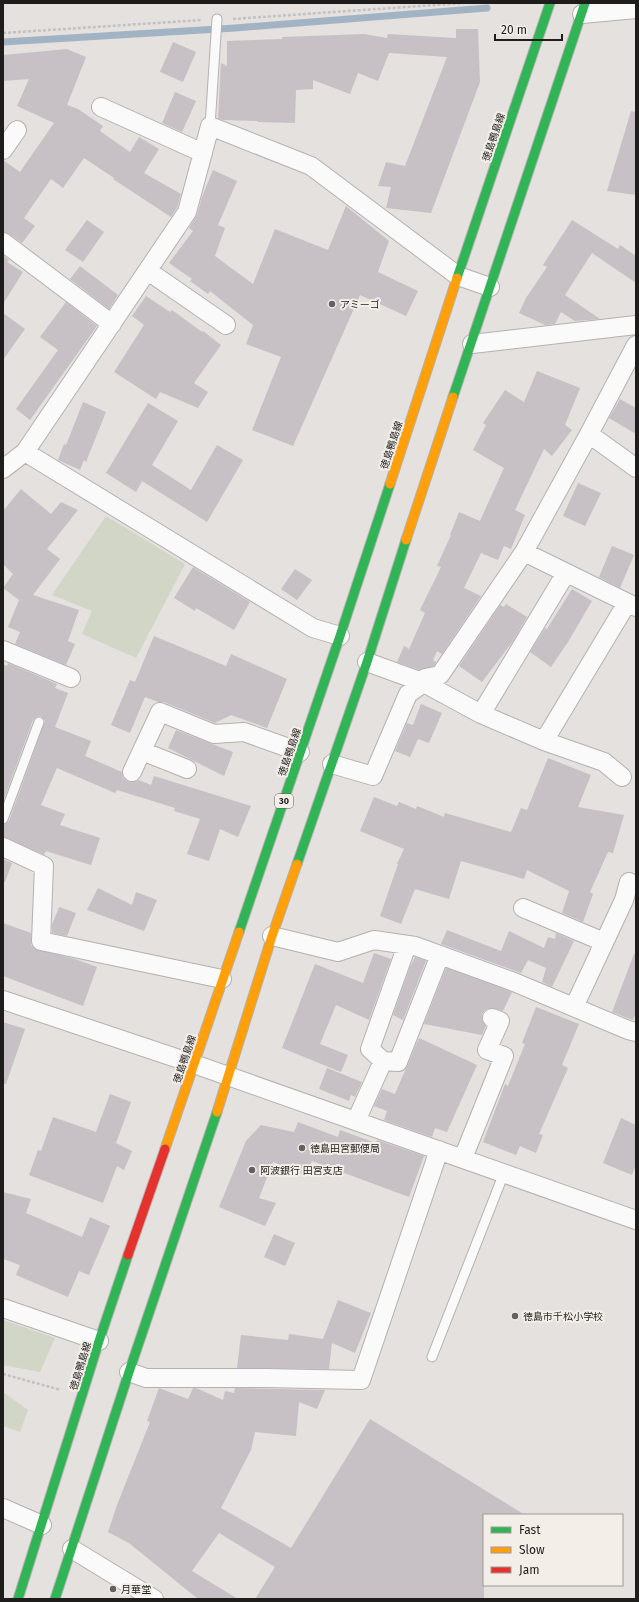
<svg xmlns="http://www.w3.org/2000/svg" width="639" height="1602" viewBox="0 0 639 1602" font-family="'Fira Sans','Noto Sans JP',sans-serif">
<style>
.green{fill:#d2d6c6}
.lines{fill:none;stroke-linecap:round;stroke-linejoin:round}
.stream{stroke:#a2b3c4;stroke-width:7}
.building{fill:#c7c0c4}
.lane-casing{stroke:#b4b1b0;stroke-width:11}
.street-casing{stroke:#b4b1b0;stroke-width:20}
.fast-casing{stroke:#b4b1b0;stroke-width:11}
.slow-casing{stroke:#b4b1b0;stroke-width:11}
.jam-casing{stroke:#b4b1b0;stroke-width:11}
.path{stroke:#c3c2c2;stroke-width:2.5;stroke-dasharray:3 2;stroke-linecap:butt}
.lane{stroke:#fbfafa;stroke-width:9}
.street{stroke:#fbfafa;stroke-width:18}
.fast{stroke:#30b455;stroke-width:9}
.slow{stroke:#ff9f0a;stroke-width:9}
.jam{stroke:#e5322d;stroke-width:9}
.poi-dot{fill:#646260;stroke:#f4eee9;stroke-width:1.5}
.labels{text-anchor:middle;stroke-width:4;stroke-linejoin:round;paint-order:stroke}
.shield{fill:#f4eee9;stroke:#5f5c5a;stroke-width:1}
.shield-label{font-size:9px;font-weight:bold;fill:#1f1d1c}
.street-label{font-size:10px;fill:#1f1d1c;stroke:#f4eee9}
.poi-label{font-size:10px;fill:#1f1d1c;stroke:#f4eee9;text-anchor:start}
</style>
<rect width="100%" height="100%" fill="#e4e1df"/>
<path class="green" d="M106,516l79,48 -49,94 -54,-24 10,-23 -40,-16z
M3,1320l52,18 -15,34 -37,-7z
M3,1392l25,18 -8,22 -17,-6z"/>
<g class="lines">
<path class="stream" d="M3,42l232,-14 252,-20"/>
</g>
<path class="building" d="M456,29h22l2,53 -49,131 -45,-5 5,-21 -13,-1 8,-24 19,4 42,-109 -58,-4 -11,28 -20,-8 -8,21 -37,-14v9l-17,1 -1,33 -37,-1v-1l-35,-1 -5,-2 3,-55 6,3v-25l55,-2v-2l82,-3 23,4 1,-4 68,4z
M173,42l23,10 -13,30 -23,-10z
M67,49l19,8 -19,48 11,4 25,17 -3,5 30,21 9,-15 20,12 -15,24 37,21 -4,14 -6,9 -58,-38 1,-1 -30,-20 -21,30 -12,-9 -27,39 11,8 -13,17 -13,-9 -6,-2v-72l17,12 34,-49 -37,-17 12,-27 -26,2v-26z
M175,92l21,9 -14,31 -20,-9z
M631,111l5,1v83l-29,-4z
M213,170l24,11 -19,44 7,3 -10,28 38,28 22,-55 53,21 18,-44 43,35 -11,31 40,19 -12,25 -46,-21 -67,151 -41,-16 29,-73 -35,-13 7,-19 -43,-34 -2,3 -18,-13 2,-2 -23,-16 24,-32 -4,-3 8,-13 5,-18z
M87,220l17,12 -21,30 -18,-12z
M572,220l46,29 2,-4 16,11v27l-44,-30 -27,42 35,24 -25,2 -14,-9 -6,12 -10,1 -26,-12 7,-15 21,-31 -4,-2z
M3,255l6,5 -2,2 16,10 -20,32z
M80,266l38,29 -9,14 -39,-30z
M146,296l24,16 2,-2 30,22 1,-1 18,14 -27,38 14,9 -10,16 -38,-16 -4,7 -42,-27 30,-47 -12,-9z
M66,302l31,24 -67,94 -14,-11 42,-59 -18,-13z
M3,313l22,16 -22,31z
M537,371l43,17 -15,37 7,5 -20,26 -8,-7 -29,61 10,5 -14,34 -7,-3 -6,14 -17,-7 -17,35 17,8 -39,58 -5,-3 -4,9 3,2 -2,4 -15,4 -22,-8 7,-16 5,3 16,-36 -5,-3 21,-43 -4,-1 14,-31h-1l9,-23 21,9 24,-53 -31,-18 13,-25 -3,-2 22,-33 19,12z
M620,399l16,9v26l-27,-16z
M83,402l23,10 -20,50 -2,-2 -4,10 -22,-10 6,-16 2,1z
M148,403l30,18 -26,44 39,25 26,-45 26,15 -36,62 -65,-41 -6,11 -30,-19z
M578,483l23,10 -16,33 -22,-10z
M21,489l30,25 10,-12 17,8 -31,39 13,10 -27,36 46,15 -11,31 7,3 -9,21 -51,-21 5,-12 -12,-5 11,-27 -16,-12 10,-14 -10,-10v-53z
M612,546l22,9 -14,33 -21,-11z
M193,567l57,35 -16,28 -38,-22 -1,3 -21,-13z
M295,569l17,11 -15,20 -16,-11z
M572,589l20,12 -24,41 -17,25 -21,-15 15,-24 2,1z
M506,604l21,13 -14,24 -31,41 -23,-16 41,-61 4,2z
M154,636l72,30 5,-12 56,25 -20,49 -36,-13 -16,8 -51,-21h-6l-13,-5 -15,36 -19,-8 19,-45 5,2z
M8,663l49,21 -2,4 13,5 -13,34 36,14 -6,15 37,16 1,6 4,3 6,1 6,-2 12,5 3,-9 97,30 -13,31 -18,-8 -11,32 -22,-7 13,-35 -26,-8 1,-3 -58,-18 -2,3 -58,-25 -16,37 24,9 -5,11 40,13 -9,27 -45,-14 -2,4 -41,-18v-12l6,-4 36,-100 -4,-5 -5,1 -3,3 -30,82v-138l4,2z
M421,704l21,9 -13,30 -11,-4 -8,18 -15,-6 12,-28 6,2z
M176,730l57,22 -9,24 -56,-28z
M548,758l43,17 -13,32 46,8 -11,38 -5,-1 -18,40 3,2 -10,28 -21,-9 7,-22 -42,-21 -3,9 -63,-18 -12,38 -34,-10 -14,35 -21,-8 18,-52h-1l7,-15 -44,-18 14,-34 23,9 2,-4 17,7 1,-3 27,11 1,-4 66,19 10,-24 6,2z
M3,859l9,4 -7,19h-2z
M98,888l34,17 4,-13 21,8 -13,31 -57,-21z
M59,907l17,6 -9,23 -15,-3v-8z
M3,923l28,10v12l4,4 40,10 22,8 -14,39 -80,-30z
M447,930l54,21 8,-20 35,17 4,-11 7,2 1,-6 18,8 -22,46 -10,-5 4,-14 -18,-8 -7,13 -80,-29z
M374,953l17,6 -22,61 -33,-15 -16,39 28,11 -7,17 -59,-24 33,-84 48,19z
M634,954h2v59l-3,7 -21,-8z
M415,957l11,4 -23,59 -10,-5 17,-48z
M446,968l66,24 -9,19 -12,-3 -5,2 -4,4v6l4,6 -4,9 -58,-11z
M536,1007l43,17 -17,41 6,3 -29,66 4,1 -7,18 -16,-7 -4,9 -33,-13 22,-58 3,2 17,-42 -3,-1z
M3,1022l22,7 -19,55 -3,-1z
M419,1038l58,27 -30,67 -12,-4 -3,9 -48,-17 3,-9 -13,-5 8,-17 13,5z
M327,1068l35,14 -7,15 -4,-2 -2,6 -30,-12z
M110,1094l21,8 -15,41 16,8 -8,19 -7,-4 -14,37 -74,-28 9,-25 3,1 12,-34 43,15z
M621,1118l15,7v40l-4,10 -29,-12z
M298,1122l40,15 2,-7 36,13 1,-3 47,16 -15,41 -97,-36 -6,14 -33,-13 -14,36 17,5 -11,23 -46,-19 27,-66 15,-16 33,7z
M3,1192l28,7 -5,14 56,24 8,-20 20,9 -21,49 -10,-4 -11,26 -52,-22 4,-10 -17,-6z
M274,1234l21,9 -10,23 -21,-9z
M338,1300l33,13 -16,40 -23,-10 -3,26 -92,-1 4,-33 47,5 1,-6 34,5z
M159,1388l29,11 5,-11h3l27,12 2,-9 9,2 1,-5 90,2 -8,19 -18,-7 -3,34 -41,-4 -4,18 -30,58 70,40 79,-129 155,96h-41v84h-229l20,-32 -56,-34 -27,38 46,28h-40l-69,-56 -21,-11 9,-27 33,-83 -3,-1z"/>
<g class="lines">
<g class="lane-casing">
<path id="lane" d="M210,126l7,-107
M3,819l36,-97
M432,1357l72,-184"/>
</g>
<g class="street-casing">
<path id="street" d="M582,14l54,-5
M101,107l102,46
M3,150l14,-20
M3,242l109,82
M148,271l78,54
M472,344l164,-19
M589,434l47,-89
M25,452l288,176 27,8
M3,469l22,-17 162,-240 23,-86 101,40 147,110 32,11
M524,552l112,55
M3,650l68,28
M367,662l55,20 59,32 63,27 60,21 18,15
M481,714l85,-141
M544,741l83,-138
M142,751l45,18
M332,764l41,12 35,-82 10,-7 7,-9 15,-3 84,-123 65,-118 47,34
M132,772l28,-60 54,22 30,-2 56,20
M3,847l41,19 -3,75 181,38
M523,908l81,34
M272,936l66,16 36,-12 41,6 99,36 114,48 8,2
M3,1000l191,64 442,156
M574,1007l50,-107 5,-18
M383,1061l-13,-12 37,-104
M356,1121l27,-60 15,1 42,-107
M463,1158l41,-102 -17,-6 13,-29 -8,-3
M3,1308l96,33
M129,1372l17,6h119l96,2 78,-230
M3,1508l39,17
M72,1549l82,50"/>
</g>
<g class="fast-casing">
<path id="fast" d="M457,278l93,-275
M453,397l132,-394
M297,864l70,-202 39,-122
M239,932l101,-296 50,-152
M18,1599l81,-258 29,-86
M55,1599l74,-227 88,-260"/>
</g>
<g class="slow-casing">
<path id="slow" d="M390,484l67,-206
M406,540l47,-143
M217,1112l55,-176 25,-72
M165,1149l74,-217"/>
</g>
<g class="jam-casing">
<path id="jam" d="M128,1255l37,-106"/>
</g>
<path class="path" d="M233,19l231,-16
M3,33l199,-13
M3,1374l58,16"/>
<use href="#lane" class="lane"/>
<use href="#street" class="street"/>
<use href="#fast" class="fast"/>
<use href="#slow" class="slow"/>
<use href="#jam" class="jam"/>
</g>
<g class="poi-dot">
<circle cx="332" cy="304" r="4"/>
<circle cx="302" cy="1148" r="4"/>
<circle cx="252" cy="1170" r="4"/>
<circle cx="515" cy="1316" r="4"/>
<circle cx="113" cy="1589" r="4"/>
</g>
<g class="labels">
<rect class="shield" x="275" y="794" width="18" height="14" rx="3"/>
<g class="shield-label">
<text x="284" y="804">30</text>
</g>
<g class="street-label">
<text transform="translate(493 137) rotate(-71)" y="4">徳島鴨島線</text>
<text transform="translate(391 445) rotate(-72)" y="4">徳島鴨島線</text>
<text transform="translate(289 752) rotate(-71)" y="4">徳島鴨島線</text>
<text transform="translate(184 1059) rotate(-71)" y="4">徳島鴨島線</text>
<text transform="translate(80 1366) rotate(-73)" y="4">徳島鴨島線</text>
</g>
<g class="poi-label">
<text x="340" y="308">アミーゴ</text>
<text x="310" y="1152">徳島田宮郵便局</text>
<text x="260" y="1174">阿波銀行 田宮支店</text>
<text x="523" y="1320">徳島市千松小学校</text>
<text x="121" y="1593">月華堂</text>
</g>
</g>
<rect width="639" height="1602" fill="none" stroke="#1f1d1c" stroke-width="8"/>
<rect x="483" y="1514" width="140" height="72" fill="#f4eee9" stroke="#9f9a97"/>
<rect x="491" y="1527" width="20" height="6" fill="#30b455" stroke="#9f9a97"/>
<text x="519" y="1534" font-size="12" fill="#1f1d1c">Fast</text>
<rect x="491" y="1547" width="20" height="6" fill="#ff9f0a" stroke="#9f9a97"/>
<text x="519" y="1554" font-size="12" fill="#1f1d1c">Slow</text>
<rect x="491" y="1567" width="20" height="6" fill="#e5322d" stroke="#9f9a97"/>
<text x="519" y="1574" font-size="12" fill="#1f1d1c">Jam</text>
<path d="M495 34v6h67v-6" fill="none" stroke="#1f1d1c" stroke-width="2"/>
<text x="501" y="34" font-size="12" fill="#1f1d1c" stroke="#f4eee9" stroke-width="3" paint-order="stroke">20 m</text>
</svg>
